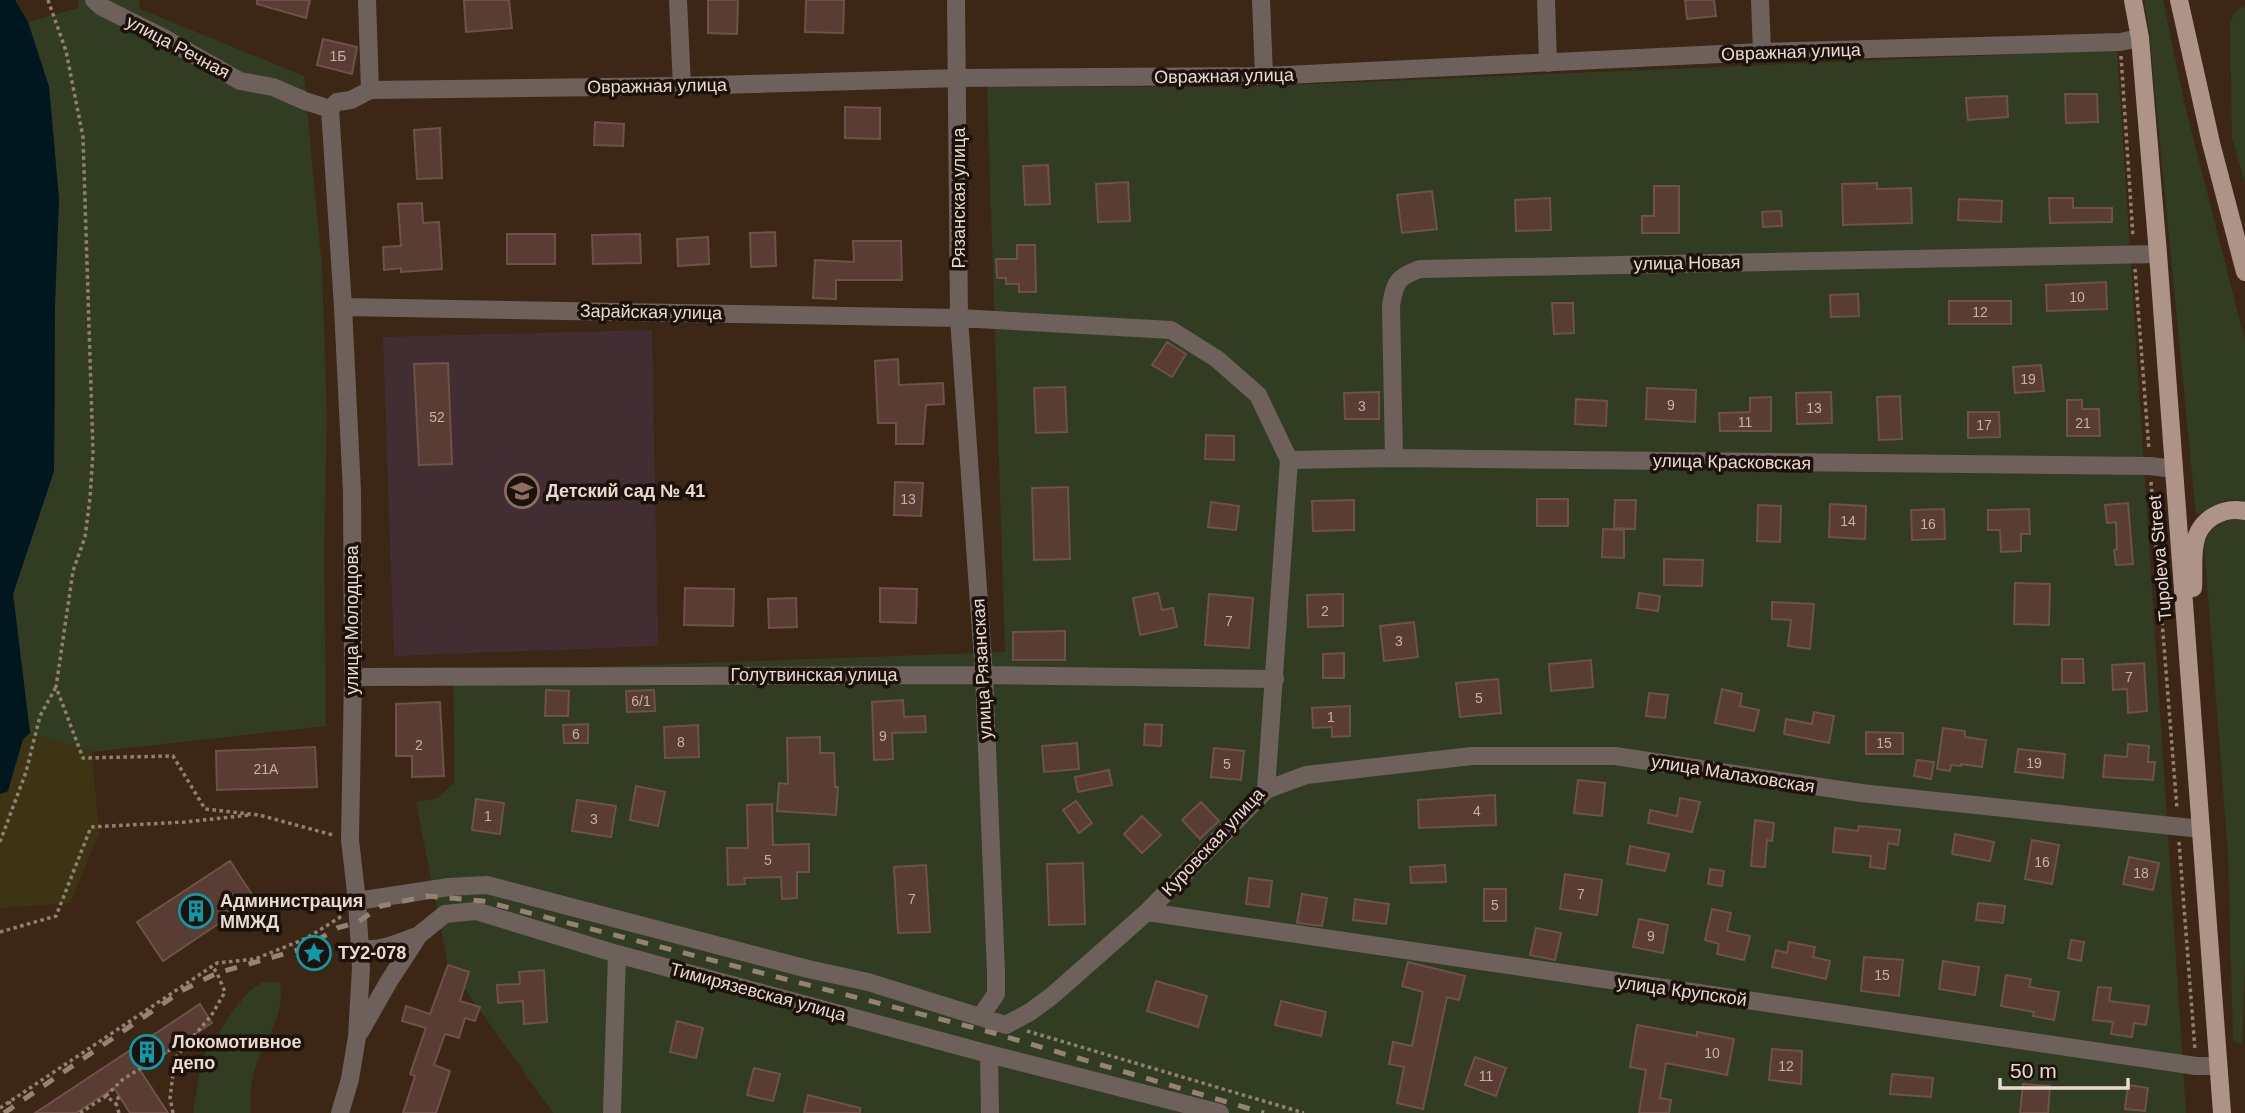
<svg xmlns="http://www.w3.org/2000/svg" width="2245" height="1113" viewBox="0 0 2245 1113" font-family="Helvetica,sans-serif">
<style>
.education{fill:#422e32}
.green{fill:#313c23}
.sand{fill:#3c3413}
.water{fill:#00171f}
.building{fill:#593c34;stroke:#6e5148;stroke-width:2}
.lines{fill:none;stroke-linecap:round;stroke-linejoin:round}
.path{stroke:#928173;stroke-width:3.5;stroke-dasharray:3.5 3.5;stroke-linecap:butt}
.minor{stroke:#6e615b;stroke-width:18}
.major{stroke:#ae9488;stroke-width:18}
.rail{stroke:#948275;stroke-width:5;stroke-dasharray:12 12;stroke-linecap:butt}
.labels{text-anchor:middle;stroke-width:7;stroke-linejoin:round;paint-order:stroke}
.number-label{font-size:14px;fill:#c4b2a9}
.street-label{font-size:18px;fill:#e8dad0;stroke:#1c120b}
.poi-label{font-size:18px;font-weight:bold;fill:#e8dad0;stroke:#1c120b;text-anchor:start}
</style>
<rect width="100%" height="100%" fill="#3c2716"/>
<path class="education" d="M652,330l6,316 -264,10 -11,-319z"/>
<path class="green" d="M79,0h60l1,9 164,67 18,192 5,151 -3,130 2,177 -234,26 -62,-19 -17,-139 41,-123 1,-167 4,-105 -10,-112 -21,-65 50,-14z
M2144,0h19l22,106 60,235v160c-27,-5 -28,7 -49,14l-47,-485z
M2245,7v177l-13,-46 -2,-114c3,-9 5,-16 15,-17z
M2117,50l69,1063h-1633l-105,-148 -32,-163 22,-4 17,-16 -2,-110 552,-20 -18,-566 253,1z
M2230,518l15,2v439l-3,85 -9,-3 -5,-188 -24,-308c5,-14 11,-22 26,-27z
M263,982h17c6,38 -19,59 -27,93 -3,12 -2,25 -2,38h-58l9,-54 26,-41 21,-27z"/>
<path class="sand" d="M30,733l62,19 7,82 -29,69 -70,5v-114l8,-3 15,-52z"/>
<path class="water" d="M0,0h15l13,22 21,65 10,112 -4,105 -1,167 -41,123 17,139 -7,6 -15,52 -8,3z"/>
<path class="building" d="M257,0h53l-4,18 -49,-14z
M464,0h45l3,28 -46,4z
M708,0h30l-1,34 -29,-1z
M806,0h38l-1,33 -38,-1z
M1685,0h29l2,16 -29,3z
M323,39l34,8 -5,27 -35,-9z
M2065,94h32l1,28 -32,1z
M2007,96l1,21 -40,3 -2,-22z
M845,107l35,1v31l-35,-1z
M595,122l29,2 -1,22 -29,-1z
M440,128l2,50 -25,1 -3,-49z
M1048,165l2,39 -25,1 -2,-39z
M1128,182l2,39 -32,1 -2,-38z
M1877,183v6l34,-1 1,35 -69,2 -1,-41z
M1654,186h25v47h-37v-17h12z
M1432,191l5,38 -35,4 -5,-38z
M1550,198l1,32 -35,1 -1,-31z
M2049,198h24v10h39v14l-62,1z
M1959,199l43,2 -1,21 -43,-2z
M422,203l1,20 16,-1 3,47 -41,3v-4l-17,2 -1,-23 18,-1 -3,-42z
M1781,211l1,15 -19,1 -1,-15z
M775,232l1,34 -25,1 -1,-34z
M507,234h48v30h-48z
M640,234l1,29 -48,1 -1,-29z
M708,237l1,27 -31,2 -1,-27z
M853,241h48l1,39h-66v19l-23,-1 2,-38 39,2z
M1017,245h18l1,47h-17v-8h-13v-6h-9l-1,-19h21z
M2106,282l1,27 -60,2 -1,-26z
M1858,294l1,22 -28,1 -1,-22z
M1949,301h62v23h-62z
M1552,303h21l1,30 -20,1z
M1167,342l19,12 -14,23 -20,-12z
M898,359l1,26 44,-2 1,21 -18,1 -3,39h-27v-21h-18l-3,-62z
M448,363l4,101 -33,1 -5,-101z
M2041,365l3,26 -29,2 -2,-26z
M1065,387l2,45 -31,1 -2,-45z
M1647,388l49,2 -1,32 -49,-3z
M1379,392v27h-34l-1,-26z
M1831,392l1,31 -35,1 -1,-31z
M1900,396l2,43 -23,1 -2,-43z
M1771,397v34h-51l-1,-18 31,-1v-14z
M1576,399l31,2 -1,25 -31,-2z
M2067,400h15v9h17l1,27h-33z
M1968,412h31l1,25 -32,1z
M1206,435l28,1v24l-29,-1z
M895,482l28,1 -2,33 -27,-1z
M1068,487l2,72 -36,1 -2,-72z
M1537,499h31v27h-31z
M1354,500v30l-41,1 -1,-30z
M1615,500h21l-1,29 -21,-1z
M1211,502l28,4 -3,24 -28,-3z
M2128,503l5,61 -17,1 -2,-15 3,-1 -1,-27 -9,1 -2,-18z
M1830,504l36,2 -1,33 -36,-2z
M1758,505l23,1 -1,36 -23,-1z
M1944,509l1,30 -33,1 -1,-30z
M2029,509l1,25h-9v17l-20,1 -1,-22h-12v-20z
M1603,529l21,1v28l-22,-1z
M1664,559l39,1 -1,26 -38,-1z
M2015,583l35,1 -1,41 -35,-1z
M685,588l49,1 -1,37 -49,-1z
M880,588l37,1 -1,34 -36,-1z
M1158,593l4,17 11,-2 4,19 -37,8 -7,-37z
M1639,593l21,3 -2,15 -21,-3z
M1209,594l44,4 -4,50 -44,-3z
M1343,594v32l-35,1 -1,-32z
M796,598l1,29 -28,1 -1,-29z
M1772,602l42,2 -4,45 -22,-3 3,-26 -19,-1z
M1414,622l4,35 -34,4 -4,-35z
M1065,631v29h-52v-28z
M1344,653v25h-21v-24z
M2062,659h21l1,24h-22z
M1591,660l2,27 -42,4 -2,-27z
M2144,663l3,48 -19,2 -1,-24 -14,1 -1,-25z
M1498,679l3,34 -41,4 -4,-34z
M1722,689l20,5 -2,12 19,4 -5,21 -39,-8z
M546,690l23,1 -1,25h-23z
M654,690l1,21 -28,1 -1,-21z
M1649,693l19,2 -3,23 -19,-2z
M903,700l1,17 21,-1 1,16 -34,1 1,26 -19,1 -2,-58z
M440,702l4,74 -32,1v-21h-16v-52z
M1350,706v30l-18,1v-10l-19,1 -1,-20z
M1814,712l20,4 -5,27 -45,-9 2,-15 26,5z
M588,724v19h-24l-1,-18z
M1145,724l17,1 -1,21 -17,-1z
M698,725l1,32 -34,1 -1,-31z
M1943,728l22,3v6l21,3 -4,27 -21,-3v2l-10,-1 -1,6 -13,-2z
M1866,732l37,1v21h-37z
M820,737v16h14l1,34h3l-2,28 -59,-4 2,-28 9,1 -1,-46z
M1077,743l2,26 -35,3 -2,-26z
M2128,744l21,2 -1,16h7l-2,18 -50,-3 2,-22 22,2z
M315,747l2,40 -100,3 -1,-39z
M1214,748l30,3 -3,29 -30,-3z
M2018,749l47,5 -2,24 -48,-6z
M1917,760l17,2 -3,17 -17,-3z
M1109,770l3,15 -34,7 -3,-15z
M1578,780l27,3 -3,33 -28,-3z
M636,786l29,6 -7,34 -28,-6z
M1495,795l1,30 -77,3 -1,-28z
M1680,798l20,4 -8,30 -44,-9 2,-13 27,6z
M476,799l28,4 -4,31 -28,-4z
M577,800l39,6 -5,31 -39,-6z
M1076,801l16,22 -13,10 -16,-23z
M1201,802l18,19 -19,18 -18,-19z
M772,804l1,41 36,-1v28h-12v26l-15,1 -1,-22 -37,1 1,6 -17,1 -1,-37h21l-1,-43z
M1142,816l19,19 -19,18 -18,-19z
M1755,820l19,3 -2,18 -5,-1 -2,27 -14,-1z
M1859,826l41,4 -2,15 -10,-2 -3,26 -15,-2 1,-11 -38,-4 2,-24 23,3z
M1955,834l39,8 -4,19 -38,-7z
M2032,840l27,5 -7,39 -27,-5z
M1630,846l39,8 -4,17 -38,-7z
M2129,857l30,6 -6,27 -30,-6z
M230,861l25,38 -92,62 -26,-39z
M1083,863l2,61 -36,1 -2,-61z
M926,865l4,67 -32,1 -4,-66z
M1445,865l1,17 -35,1 -1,-16z
M1710,869l14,2 -2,15 -14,-2z
M1565,874l37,6 -5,35 -37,-6z
M1249,878l23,3 -3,26 -23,-3z
M1484,889h22v32h-22z
M1302,894l25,4 -5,28 -25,-3z
M1355,899l34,5 -3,20 -33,-4z
M1978,903l27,3 -2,17 -27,-3z
M1712,909l19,4 -4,18 23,5 -6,24 -27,-6 2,-10 -14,-4z
M1639,919l29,6 -5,28 -30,-6z
M1536,928l25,5 -6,27 -25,-5z
M2071,940l13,2 -3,19 -13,-3z
M1789,942l26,5 -2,10 17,4 -4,18 -54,-12 4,-17 11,3z
M1864,957l39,3 -4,36 -38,-5z
M1943,961l36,6 -4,28 -36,-6z
M1408,962l57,14 -6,24 -12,-3 -24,112 -26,-6 7,-36 -15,-3 4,-22 19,4 11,-54 -21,-6z
M448,965l21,7 -9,29 20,6 -5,14 -10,-3 -6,20 -14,-4 -11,31 16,6 -14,42h-33l12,-37 -5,-2 16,-46 -24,-7 4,-15 24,8z
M544,970l3,52 -23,2 -1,-23 -25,2 -1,-18 23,-1 -1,-12z
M2006,975l25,4 -2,8 30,5 -5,28 -21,-4 1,-4 -33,-6z
M1156,981l51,15 -9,31 -51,-16z
M2098,987l13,1 -2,13 40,5 -3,19 -12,-2 -2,14 -21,-3 2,-12 -20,-2z
M1281,1001l45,11 -5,24 -46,-11z
M200,1004l12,19 -72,47 28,43h-38l-16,-25 -38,25h-41z
M677,1021l26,7 -7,30 -26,-6z
M1637,1025l60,11v-4l37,7 -7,36 -61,-12 -6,35 11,2 -2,13h-30l7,-43 -16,-3z
M1772,1049l30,2 -1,33 -32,-4z
M1475,1057l31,11 -10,28 -31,-11z
M754,1068l26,6 -7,27 -26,-6z
M1892,1074l41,4 -2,19 -41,-3z
M2023,1084l27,2 -2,27h-28z
M2128,1085l20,3 -3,23 -20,-2z
M808,1095l52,13v5h-56z"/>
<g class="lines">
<path class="path" d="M48,0l18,51 17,86 10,315 -3,46 -5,39 -12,34 -17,116 27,71 90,-2 32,53 54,6 74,20
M2121,56l12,181
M2135,269l14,181
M2151,482l26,327
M0,842l26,-70 14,-56 16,-29
M2179,842l16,208
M0,932l56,-16 35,-89 94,-5 65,-7
M1027,1031l277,82
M106,1096l16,-16 68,-43
M9,1101l2,12
M0,1108l217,-145 38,-4 52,-21 35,-22
M80,1113l26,-17 10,8
M119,1113l-3,-10 3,-7
M173,1113l-3,-15 5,-40 36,-42 14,-24 -8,-19 -5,-7"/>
<path class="minor" d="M94,0l8,7 62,31 76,43 33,6 32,14 25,8
M367,0l3,90
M678,0l4,86
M956,0l3,318 25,357 12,297v22l-15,22
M1261,0l3,76
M1546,0l2,63
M1760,0l2,52
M343,307l616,11 212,12 46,29 41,36 31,65 -23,330 -119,122 -94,83 -23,17 -24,13 -138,-43 -60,-13 -321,-84 -38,2 -92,14
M1394,458l-3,-152c4,-24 6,-29 29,-37l738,-15
M1289,460l105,-2 756,8 24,3
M353,677l631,-2 291,4
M1266,790l40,-15 166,-19h143l246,37 340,36
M1147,912l1049,154h22
M360,949c22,2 39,-6 59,-14
M360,1032l29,-51 30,-46 26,-21 31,-3 141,43 372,100 231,59
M989,1054l1,59
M340,1113l10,-34 7,-42 4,-69 -4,-67 -7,-61 3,-163 -1,-185 -9,-185 -13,-198 7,-7 14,-2 19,-10 312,-4 276,-8 306,-2 498,-24 358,-10 20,-4
M612,1113l5,-159"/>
<path class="major" d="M2133,0l7,38 18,216 64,859
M2179,0l32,143 34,129
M2193,588c1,-14 -1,-31 2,-45 4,-23 27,-37 50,-32"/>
<path class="rail" d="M4,1113l179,-123 34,-17 88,-25 32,-20 21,-6 23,-16 46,-10 56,5 507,131 274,81"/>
</g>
<defs>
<g id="school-ring" transform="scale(1.75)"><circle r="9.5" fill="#1c120b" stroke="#8d6e63" stroke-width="1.5"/><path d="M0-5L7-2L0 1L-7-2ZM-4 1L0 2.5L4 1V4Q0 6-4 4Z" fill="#8d6e63"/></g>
<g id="building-ring" transform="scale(1.75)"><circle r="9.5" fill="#1c120b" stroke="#0f9aa8" stroke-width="1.5"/><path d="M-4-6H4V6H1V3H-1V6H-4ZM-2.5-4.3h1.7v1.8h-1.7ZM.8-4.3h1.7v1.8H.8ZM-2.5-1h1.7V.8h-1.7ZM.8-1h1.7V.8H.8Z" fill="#0f9aa8"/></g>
<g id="sight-ring" transform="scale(1.75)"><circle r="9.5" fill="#1c120b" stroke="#0f9aa8" stroke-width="1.5"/><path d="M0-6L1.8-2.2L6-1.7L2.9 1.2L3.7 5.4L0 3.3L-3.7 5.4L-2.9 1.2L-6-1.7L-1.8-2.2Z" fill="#0f9aa8"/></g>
</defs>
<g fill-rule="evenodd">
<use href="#school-ring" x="522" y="491"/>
<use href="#building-ring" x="196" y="911"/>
<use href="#sight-ring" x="314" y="953"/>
<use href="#building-ring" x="147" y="1052"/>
</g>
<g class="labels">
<g class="number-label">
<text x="338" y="61">1Б</text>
<text x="2077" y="302">10</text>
<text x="1980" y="317">12</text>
<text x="2028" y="384">19</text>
<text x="1671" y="410">9</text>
<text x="1362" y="411">3</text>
<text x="1814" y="413">13</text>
<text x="437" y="422">52</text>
<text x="1745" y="427">11</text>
<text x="2083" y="428">21</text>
<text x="1984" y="430">17</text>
<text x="908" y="504">13</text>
<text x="1848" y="526">14</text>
<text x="1928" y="529">16</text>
<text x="1325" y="616">2</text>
<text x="1229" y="626">7</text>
<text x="1399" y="646">3</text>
<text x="2129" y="682">7</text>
<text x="1479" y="703">5</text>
<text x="641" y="706">6/1</text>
<text x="1331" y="722">1</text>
<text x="576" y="739">6</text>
<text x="883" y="741">9</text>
<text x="681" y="747">8</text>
<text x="1884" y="748">15</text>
<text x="419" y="750">2</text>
<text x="2034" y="768">19</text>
<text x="1227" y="769">5</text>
<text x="266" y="774">21А</text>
<text x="1477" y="816">4</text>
<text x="488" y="821">1</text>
<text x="594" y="824">3</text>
<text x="768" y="865">5</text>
<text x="2042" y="867">16</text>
<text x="2141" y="878">18</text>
<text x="1581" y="899">7</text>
<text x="912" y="904">7</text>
<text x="1495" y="910">5</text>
<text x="1651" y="941">9</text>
<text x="1882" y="980">15</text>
<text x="1712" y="1058">10</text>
<text x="1786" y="1071">12</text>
<text x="1486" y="1081">11</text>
</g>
<g class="street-label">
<text transform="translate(178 47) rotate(28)" y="6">улица Речная</text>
<text transform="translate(1791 52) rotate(-2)" y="6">Овражная улица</text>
<text transform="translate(1224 76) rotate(-1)" y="6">Овражная улица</text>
<text transform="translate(657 86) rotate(-1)" y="6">Овражная улица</text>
<text transform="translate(959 198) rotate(-90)" y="6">Рязанская улица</text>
<text transform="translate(1687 263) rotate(-1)" y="6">улица Новая</text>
<text transform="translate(651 312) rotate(1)" y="6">Зарайская улица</text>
<text transform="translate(1732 462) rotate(1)" y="6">улица Красковская</text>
<text transform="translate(2160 558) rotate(-95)" y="6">Tupoleva Street</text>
<text transform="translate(352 620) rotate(-90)" y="6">улица Молодцова</text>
<text transform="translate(982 669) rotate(-93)" y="6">улица Рязанская</text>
<text x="814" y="681">Голутвинская улица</text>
<text transform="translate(1733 774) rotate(9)" y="6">улица Малаховская</text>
<text transform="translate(1213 842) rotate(-47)" y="6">Куровская улица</text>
<text transform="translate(1682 991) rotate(8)" y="6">улица Крупской</text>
<text transform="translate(758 992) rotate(15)" y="6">Тимирязевская улица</text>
</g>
<g class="poi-label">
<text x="546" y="497">Детский сад № 41</text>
<text x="220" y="907">Администрация<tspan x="220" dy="21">ММЖД</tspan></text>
<text x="338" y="959">ТУ2-078</text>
<text x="172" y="1048">Локомотивное<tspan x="172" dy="21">депо</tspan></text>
</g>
</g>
<path d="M2000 1078v10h128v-10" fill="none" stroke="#e8dad0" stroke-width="3.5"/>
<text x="2010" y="1078" font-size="21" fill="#e8dad0" stroke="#1c120b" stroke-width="5" paint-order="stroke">50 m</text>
</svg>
